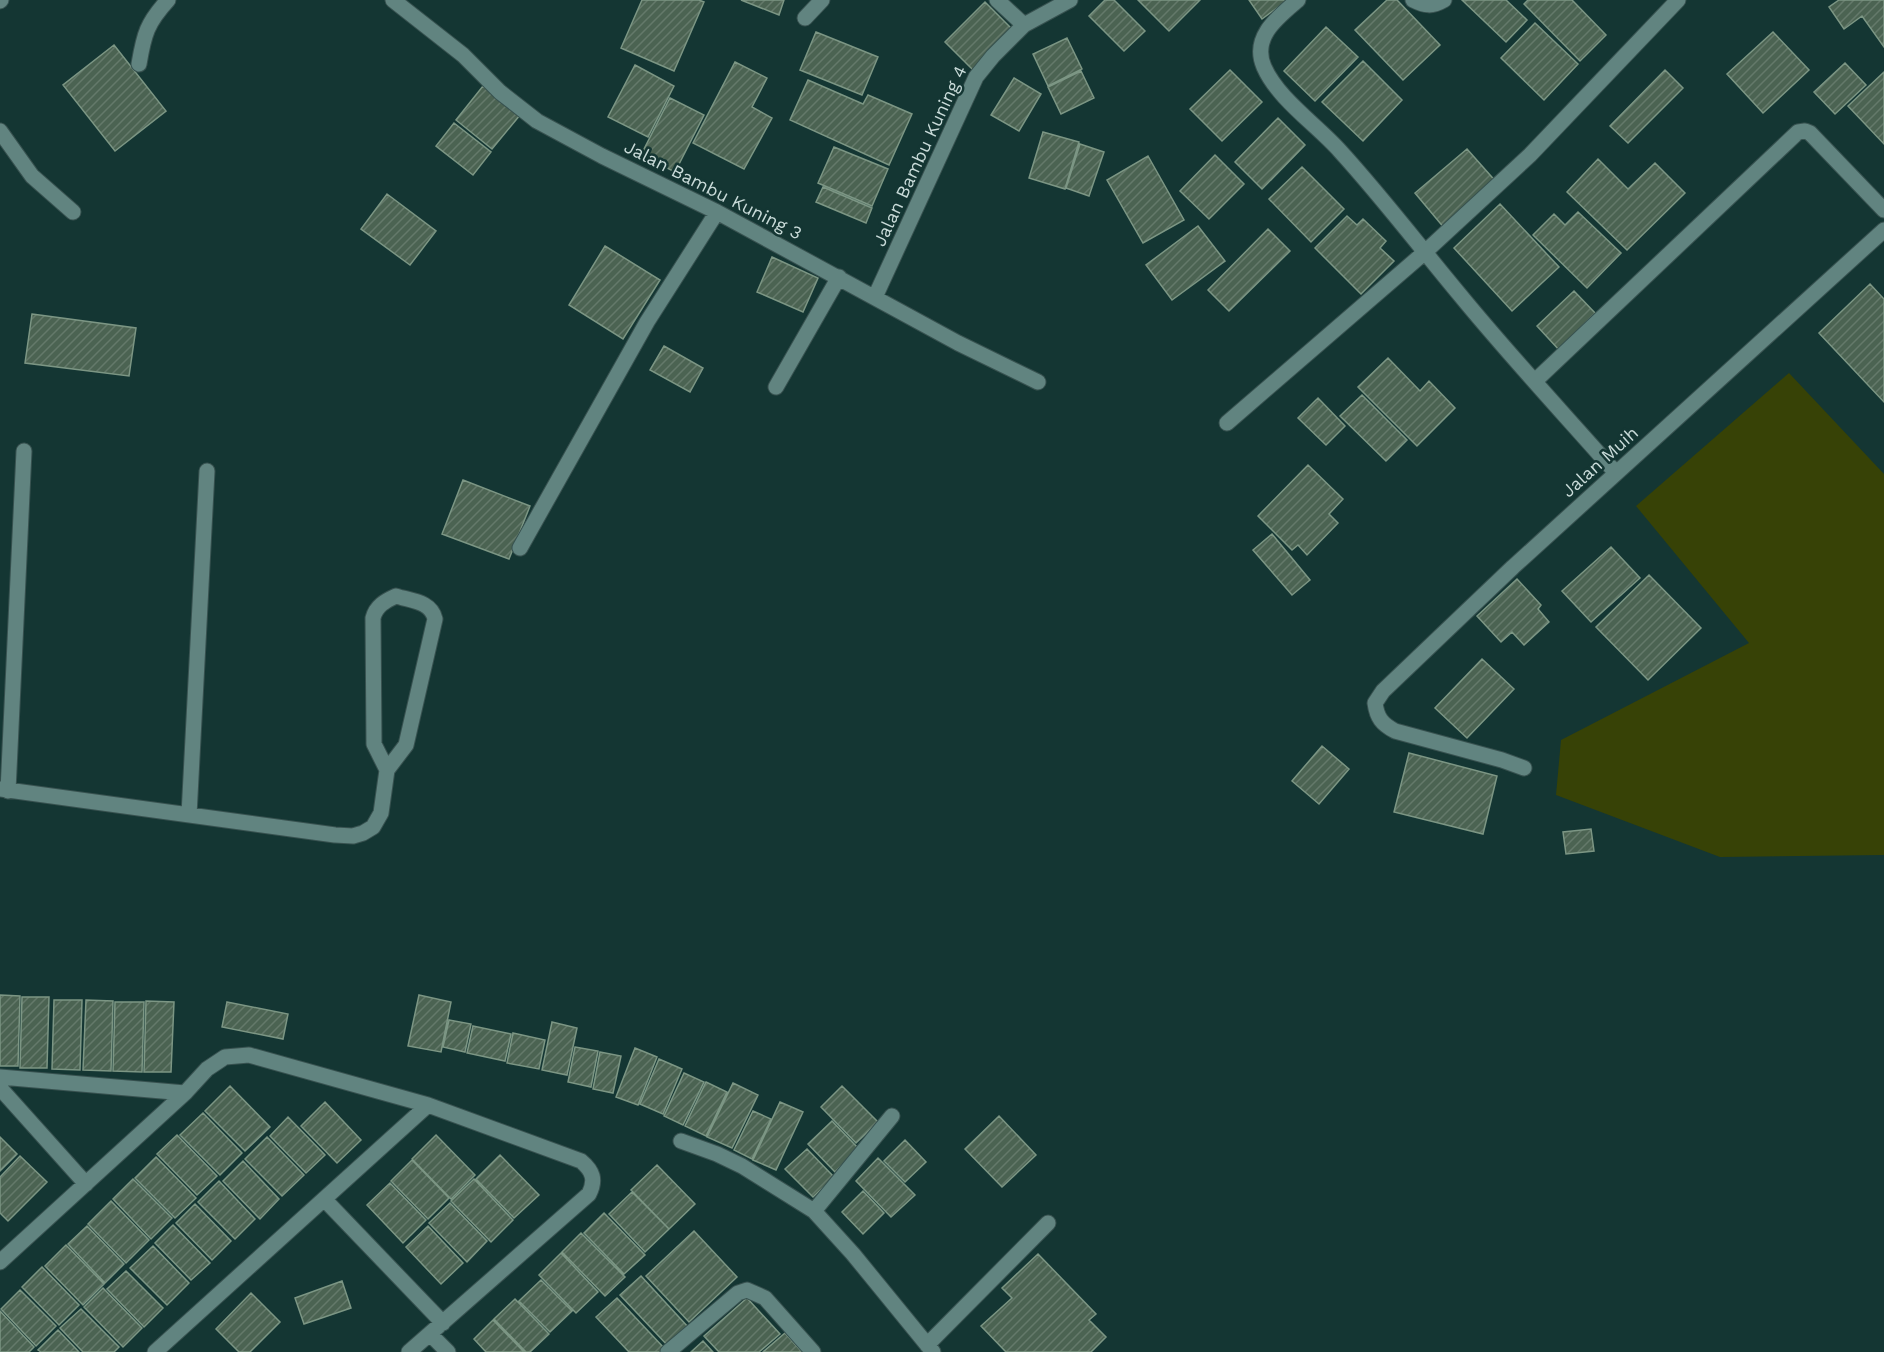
<svg xmlns="http://www.w3.org/2000/svg" width="1884" height="1352" viewBox="0 0 1884 1352" font-family="'Work Sans',sans-serif">
<style>
.grass{fill:#374206}
.building{fill:url(#building-hatch);stroke:#7c9684;stroke-width:1.5}
.lines{fill:none;stroke-linecap:round;stroke-linejoin:round}
.street-casing{stroke:#385250;stroke-width:17}
.street{stroke:#618480;stroke-width:15}
.labels{text-anchor:middle;stroke-width:5;stroke-linejoin:round;paint-order:stroke}
.street-label{font-size:18px;fill:#c9dbd9;stroke:#143633}
</style>
<defs>
<pattern id="building-hatch" width="6" height="6" patternUnits="userSpaceOnUse" patternTransform="scale(1.5)"><rect width="6" height="6" fill="#4b6352"/><path d="M-1 1l2-2M0 6l6-6M5 7l2-2" fill="none" stroke="#64796a"/></pattern>
</defs>
<rect width="100%" height="100%" fill="#143633"/>
<path class="grass" d="M1789,373l95,101v381l-164,2 -164,-62 5,-55 188,-97 -113,-137z"/>
<path class="building" d="M642,0h57l5,2 -30,69 -53,-23z
M741,0h43l-5,15z
M1105,0h9l31,31 -21,20 -35,-35z
M1138,0h62l-31,31z
M1249,0h39l-26,19z
M1387,0h10l43,45 -37,35 -48,-50z
M1462,0h44l21,20 -21,22z
M1528,0h44l34,35 -26,26 -56,-57z
M1839,0h45v47l-22,-31 -18,13 -15,-22z
M985,2l29,29 -38,42 -31,-31z
M1535,23l43,41 -34,36 -43,-42z
M1326,27l32,30 -43,44 -31,-30z
M816,32l62,25 -16,38 -62,-25z
M1773,32l36,38 -46,43 -36,-39z
M1067,38l15,31 -34,17 -15,-32z
M114,45l52,66 -51,40 -52,-66z
M1363,61l39,39 -39,41 -41,-39z
M735,62l32,16 -15,29 20,11 -28,51 -51,-26z
M1845,63l21,22 -31,29 -21,-22z
M635,65l39,21 -26,51 -40,-20z
M1230,70l32,32 -40,39 -32,-32z
M1665,70l18,18 -55,55 -18,-17z
M1081,71l13,27 -33,16 -13,-27z
M1884,72v72l-36,-38z
M1014,78l27,16 -22,37 -28,-16z
M808,80l55,24 5,-9 44,19 -23,51 -99,-45z
M483,86l37,29 -28,34 -36,-29z
M670,98l34,17 -29,57 -34,-17z
M1278,118l27,27 -43,44 -27,-27z
M454,123l37,29 -18,23 -37,-29z
M1043,132l36,10 -14,47 -36,-11z
M1080,144l24,8 -15,44 -23,-8z
M834,147l54,22 -16,37 -54,-23z
M1467,149l31,35 -53,45 -30,-36z
M1215,155l29,29 -35,35 -29,-28z
M1148,156l36,64 -41,23 -36,-63z
M1598,159l30,30 27,-26 30,30 -58,57 -60,-58z
M1302,167l42,42 -33,33 -42,-43z
M823,187l49,21 -6,15 -50,-21z
M387,194l49,37 -26,34 -49,-36z
M1500,204l59,63 -47,44 -58,-63z
M1578,212l43,41 -34,35 -54,-53 21,-21 11,11z
M1347,216l10,9 6,-6 23,22 -6,7 14,13 -33,33 -46,-46z
M1198,226l27,35 -53,39 -26,-35z
M1268,229l22,22 -61,60 -21,-21z
M605,246l55,34 -37,59 -54,-34z
M772,257l46,21 -15,34 -46,-20z
M1870,284l14,15v103l-65,-69z
M1574,291l23,24 -37,36 -23,-25z
M32,314l104,14 -7,48 -104,-13z
M664,346l39,22 -13,24 -40,-22z
M1388,358l32,33 9,-10 26,27 -38,38 -59,-59z
M1362,395l45,45 -21,21 -46,-45z
M1318,398l27,28 -19,19 -28,-27z
M1308,465l35,34 -14,15 9,9 -31,32 -9,-10 -6,5 -34,-34z
M463,480l67,26 -21,53 -67,-25z
M1272,534l38,46 -18,15 -39,-45z
M1611,547l29,31 -49,44 -29,-31z
M1649,575l52,53 -53,52 -52,-53z
M1517,579l24,26 -3,4 11,13 -25,23 -12,-13 -11,10 -24,-26z
M1482,659l32,30 -47,49 -32,-30z
M1322,746l27,23 -30,35 -27,-23z
M1409,753l88,23 -14,58 -89,-22z
M1591,829l3,22 -28,3 -3,-22z
M0,995l20,1 -2,70h-18z
M419,995l32,7 -10,50 -33,-6z
M22,997h27l-2,71h-27z
M54,1000h28l-2,70 -28,-1z
M86,1000l27,1 -2,70 -28,-1z
M146,1001l28,1 -3,70h-27z
M115,1002h29l-2,70 -29,-1z
M227,1002l61,12 -5,25 -61,-12z
M449,1020l22,4 -6,28 -22,-5z
M552,1022l25,6 -10,47 -25,-5z
M473,1026l38,8 -6,27 -38,-8z
M513,1033l32,7 -6,29 -32,-6z
M575,1047l23,4 -7,36 -23,-5z
M635,1048l22,9 -19,48 -22,-8z
M600,1052l21,4 -8,37 -20,-4z
M659,1059l23,10 -19,45 -23,-10z
M684,1073l20,9 -21,43 -19,-9z
M706,1082l21,10 -21,44 -21,-10z
M733,1083l25,12 -26,53 -25,-11z
M230,1086l40,41 -25,24 -40,-40z
M842,1086l36,36 -22,21 -35,-36z
M325,1102l36,38 -24,23 -36,-37z
M780,1102l23,10 -27,58 -23,-10z
M753,1111l18,8 -19,40 -18,-9z
M203,1113l39,40 -22,22 -40,-40z
M999,1116l37,39 -34,32 -37,-38z
M288,1117l37,38 -19,18 -36,-37z
M832,1121l27,28 -24,23 -27,-28z
M177,1135l40,41 -20,19 -40,-41z
M436,1135l39,40 -24,24 -39,-40z
M0,1137l17,17 -17,17z
M267,1137l37,38 -22,21 -37,-37z
M905,1140l21,22 -21,20 -21,-21z
M807,1149l27,28 -21,20 -28,-28z
M500,1155l39,40 -25,23 -38,-39z
M20,1156l27,26 -39,39 -8,-8v-36z
M156,1157l40,41 -21,20 -40,-40z
M878,1158l37,37 -24,22 -35,-36z
M412,1160l37,38 -21,21 -37,-38z
M243,1161l36,38 -19,20 -37,-38z
M657,1165l38,39 -26,25 -38,-39z
M133,1179l39,39 -21,21 -38,-40z
M474,1179l39,41 -22,22 -40,-41z
M219,1181l36,38 -20,20 -37,-37z
M390,1183l36,37 -23,23 -36,-38z
M863,1191l21,22 -21,21 -21,-22z
M632,1192l37,37 -24,23 -36,-38z
M111,1201l38,39 -23,23 -38,-39z
M450,1203l37,38 -20,21 -38,-39z
M195,1204l36,37 -19,19 -36,-37z
M604,1213l41,42 -21,19 -40,-41z
M173,1225l37,38 -19,17 -36,-37z
M87,1226l37,38 -19,19 -37,-39z
M428,1226l35,37 -22,21 -35,-37z
M694,1231l43,46 -48,45 -43,-46z
M581,1233l44,44 -20,19 -43,-44z
M66,1245l38,39 -21,21 -38,-39z
M153,1246l36,37 -22,22 -37,-37z
M561,1253l37,39 -22,21 -37,-38z
M1038,1254l58,60 -7,6 17,17 -15,15h-85l-25,-26 31,-28 -10,-10z
M42,1267l37,38 -20,20 -37,-38z
M126,1271l37,37 -19,19 -37,-38z
M641,1276l48,52 -20,19 -49,-52z
M541,1280l31,31 -22,21 -31,-31z
M342,1281l9,27 -47,16 -9,-26z
M103,1288l39,40 -19,19 -39,-40z
M20,1290l36,36 -20,20 -35,-37z
M251,1293l29,29 -30,30h-11l-23,-23z
M617,1298l48,51 -3,3h-33l-33,-35z
M747,1298l33,36 -21,18h-40l-15,-16z
M515,1299l34,35 -19,18h-4l-32,-33z
M81,1309l38,38 -5,5h-31l-23,-24z
M0,1311l34,36 -5,5h-29z
M493,1320l31,32h-38l-12,-13z
M58,1330l21,22h-38l-3,-2z
M785,1333l17,19h-39z
M703,1341l10,11h-22z"/>
<g class="lines">
<g class="street-casing">
<path id="street" d="M393,0l70,55 37,37 37,29 65,35 115,56 241,131 80,39
M997,0l27,25
M1298,0c-20,17 -47,37 -34,67 14,32 53,58 76,84 42,46 80,96 120,144 50,61 104,119 156,178
M1413,0c12,6 19,7 31,0
M0,1l1,-1
M805,18l17,-18
M139,64c5,-30 8,-41 29,-64
M0,131l32,45 41,36
M875,297l101,-220 17,-21 31,-31 46,-25
M1535,381l263,-249 7,-1 5,2 74,77
M776,387l63,-110
M1227,423l198,-171 105,-97 148,-155
M520,548l127,-226 70,-110
M1524,768l-22,-8 -107,-29c-13,-7 -18,-13 -20,-28l8,-12 130,-124 371,-337
M0,789l335,46 18,1 10,-3 10,-6 8,-14 6,-43 19,-25 29,-126c-4,-18 -24,-18 -39,-23 -11,5 -20,10 -23,22l1,126 13,26
M8,791l16,-340
M189,815l18,-344
M0,1077l185,16
M0,1088l86,96
M681,1141l36,13 25,12 72,45 39,43 80,98
M325,1200l118,123
M814,1211l78,-95
M0,1262l185,-169 22,-24 18,-12 24,-2 179,50 153,56c12,10 15,19 8,33l-180,158
M430,1334l18,18
M927,1345l121,-122
M155,1352l273,-247
M668,1352l70,-59 9,-3 18,8 48,54"/>
</g>
<use href="#street" class="street"/>
</g>
<g class="labels">
<g class="street-label">
<text transform="translate(920 156) rotate(-65)" y="6">Jalan Bambu Kuning 4</text>
<text transform="translate(713 190) rotate(27)" y="6">Jalan Bambu Kuning 3</text>
<text transform="translate(1600 462) rotate(-42)" y="6">Jalan Muih</text>
</g>
</g>
</svg>
